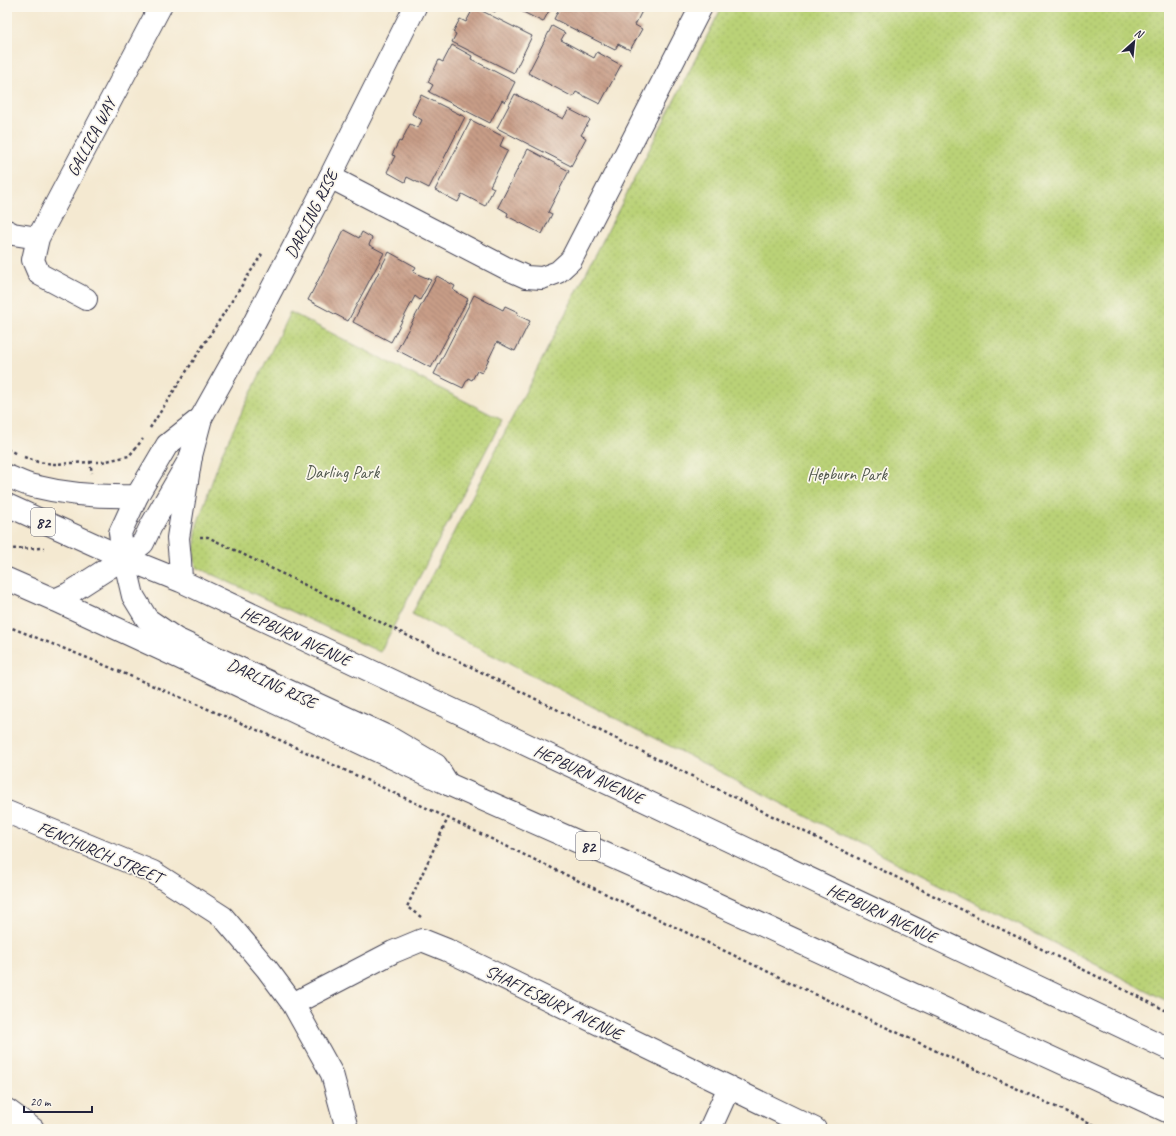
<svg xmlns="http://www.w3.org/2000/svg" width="1176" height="1136" viewBox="0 0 1176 1136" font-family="Caveat,sans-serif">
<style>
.park{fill:url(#park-dots);stroke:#6e7a59}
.building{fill:url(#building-back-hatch)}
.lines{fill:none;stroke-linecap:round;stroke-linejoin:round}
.street-casing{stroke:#424052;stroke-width:24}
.secondary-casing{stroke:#424052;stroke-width:24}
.primary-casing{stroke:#424052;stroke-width:24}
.path{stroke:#424052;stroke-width:2.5;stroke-dasharray:3 3;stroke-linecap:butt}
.street{stroke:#fff;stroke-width:22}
.secondary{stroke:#fff;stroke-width:22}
.primary{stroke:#fff;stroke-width:22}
.labels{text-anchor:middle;stroke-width:3.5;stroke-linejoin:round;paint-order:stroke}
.shield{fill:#fbf7ec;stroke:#636270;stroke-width:1}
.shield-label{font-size:16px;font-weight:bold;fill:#22223b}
.street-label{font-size:17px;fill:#22223b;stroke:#fbf7ec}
.park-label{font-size:17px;fill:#50574d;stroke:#fbf7ec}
</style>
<defs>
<pattern id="park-dots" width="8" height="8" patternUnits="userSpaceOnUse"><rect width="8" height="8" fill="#bad277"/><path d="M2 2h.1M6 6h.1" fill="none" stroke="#a0b468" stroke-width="1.8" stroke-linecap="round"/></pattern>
<pattern id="building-back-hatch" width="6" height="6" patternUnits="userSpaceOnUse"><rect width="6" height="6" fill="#c89d87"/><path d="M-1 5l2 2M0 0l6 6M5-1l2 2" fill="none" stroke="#a28070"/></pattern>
</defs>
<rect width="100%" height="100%" fill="#fbf7ec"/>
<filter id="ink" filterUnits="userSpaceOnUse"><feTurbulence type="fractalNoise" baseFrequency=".025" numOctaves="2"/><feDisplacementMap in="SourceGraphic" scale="8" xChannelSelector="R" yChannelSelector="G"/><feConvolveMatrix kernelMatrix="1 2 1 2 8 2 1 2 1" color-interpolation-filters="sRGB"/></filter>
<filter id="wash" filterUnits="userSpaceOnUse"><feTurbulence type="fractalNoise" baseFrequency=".012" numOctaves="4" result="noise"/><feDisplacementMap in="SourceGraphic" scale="16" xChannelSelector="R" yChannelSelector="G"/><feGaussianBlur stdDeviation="0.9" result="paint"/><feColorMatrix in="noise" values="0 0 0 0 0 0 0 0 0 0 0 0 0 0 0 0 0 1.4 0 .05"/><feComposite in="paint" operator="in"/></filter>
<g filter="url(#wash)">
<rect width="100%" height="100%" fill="#f4e9d1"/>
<path class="park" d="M722,7h447v995l-757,-388z
M290,312l212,108 -122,232 -184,-85 -2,-13 3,-29 25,-72z"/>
<g id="blocks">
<path class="building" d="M474,7l58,29 -18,37 -62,-31 4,-8 -3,-2 7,-13 6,3z
M485,7h13l-3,5z
M513,7h38l-8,15z
M560,7h84l-9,18 7,4 -12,21 -12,-6 -3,6 -61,-31z
M552,26l13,7 -4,7 33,18 3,-6 24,13 -21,39 -24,-12 -3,5 -45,-24z
M452,45l20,11 -1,3 44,23 -10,20 -3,-2 -12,23 -61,-31 4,-7 -5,-3 11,-22 4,2z
M515,94l48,25 6,-10 21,11 -9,15 5,3 -15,28 -74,-38z
M421,95l44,22 -36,71 -22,-11 -2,5 -18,-10 8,-16 -3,-1 7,-14 2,1 9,-18 8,4 4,-8 -10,-6z
M471,120l33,17 -4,9 8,4 -18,36 4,2 -9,18 -23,-12 -4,8 -23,-12z
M528,149l41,22 -21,41 4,2 -10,20 -35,-18 1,-3 -10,-6z
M344,230l15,8 3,-6 10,6 -3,7 15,8 -36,68 -40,-21z
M389,252l27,15 -3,5 18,8 -11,20 -5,-4 -24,46 -38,-20z
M437,276l18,10 -2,4 15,9 -37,69 -34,-18z
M474,295l29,15 2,-4 13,6 -1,3 13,6 -15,30 -18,-9 -15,31 -5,-2 -5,9 -4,-2 -5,10 -29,-14z"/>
</g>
</g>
<g filter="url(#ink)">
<use href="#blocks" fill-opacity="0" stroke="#424052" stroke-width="1"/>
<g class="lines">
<g class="street-casing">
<path id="street" d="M330,177l178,92 18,8 16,1 16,-6 13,-12 130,-253
M7,231l6,3 25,4
M86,299l-47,-25 -6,-14 5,-22 122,-231
M191,456l10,-38
M7,812l146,60 70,45 44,52 26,35 39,70 15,55
M293,1004l100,-52 29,-12 25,10 368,179
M7,1110l26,19
M710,1129l19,-42"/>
</g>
<g class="secondary-casing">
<path id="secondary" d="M415,7l-85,170 -77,148 -52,93 -34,27 -30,51 -17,37 4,25 9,38 14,23 29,20 214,99 46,27 12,19
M55,600l13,-6 56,-36 19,-15 8,-17 40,-69"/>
</g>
<g class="primary-casing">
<path id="primary" d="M7,476c8,3 17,8 26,10 32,8 70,11 104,10
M7,505l117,53 57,23 988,468
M7,579l48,21 119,55 274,129 223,99 498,229
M181,581l-1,-21 -2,-22 13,-82"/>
</g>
<path class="path" d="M150,428l112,-174
M7,449l10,5
M24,457l14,5 16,2 36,-2 2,11
M90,462h12l27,-6 14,-17
M200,537h8l961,475
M7,549l37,-1
M7,626l83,33 179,76 164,76 369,177 301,141
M421,917l-14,-10 41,-89"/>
<use href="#street" class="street"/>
<use href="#secondary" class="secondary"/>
<use href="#primary" class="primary"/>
</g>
</g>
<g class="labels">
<g class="shield">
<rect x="31" y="508" width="24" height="28" rx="3"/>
<rect x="576" y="832" width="24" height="28" rx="3"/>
</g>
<g class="shield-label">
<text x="43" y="528">82</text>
<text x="588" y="852">82</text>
</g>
<g class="street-label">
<text transform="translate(91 137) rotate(-62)" y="6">GALLICA WAY</text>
<text transform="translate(311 214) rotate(-63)" y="6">DARLING RISE</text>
<text transform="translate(296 636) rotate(25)" y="6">HEPBURN AVENUE</text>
<text transform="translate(272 683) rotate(25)" y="6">DARLING RISE</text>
<text transform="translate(589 774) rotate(25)" y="6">HEPBURN AVENUE</text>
<text transform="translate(100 852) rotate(23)" y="6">FENCHURCH STREET</text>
<text transform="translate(882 913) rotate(25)" y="6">HEPBURN AVENUE</text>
<text transform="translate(554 1002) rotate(26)" y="6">SHAFTESBURY AVENUE</text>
</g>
<g class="park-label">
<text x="342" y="478">Darling Park</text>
<text x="847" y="480">Hepburn Park</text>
</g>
</g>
<rect width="1176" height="1136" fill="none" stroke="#fbf7ec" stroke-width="24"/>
<g transform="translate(1134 42) rotate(27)" stroke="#fbf7ec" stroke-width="3" paint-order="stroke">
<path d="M0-3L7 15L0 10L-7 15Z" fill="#22223b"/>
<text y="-6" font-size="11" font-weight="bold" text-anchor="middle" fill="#22223b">N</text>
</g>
<path d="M24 1106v6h68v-6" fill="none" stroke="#22223b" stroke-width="2"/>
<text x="30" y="1106" font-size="12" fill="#22223b" stroke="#fbf7ec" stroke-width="3" paint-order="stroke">20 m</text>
</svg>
